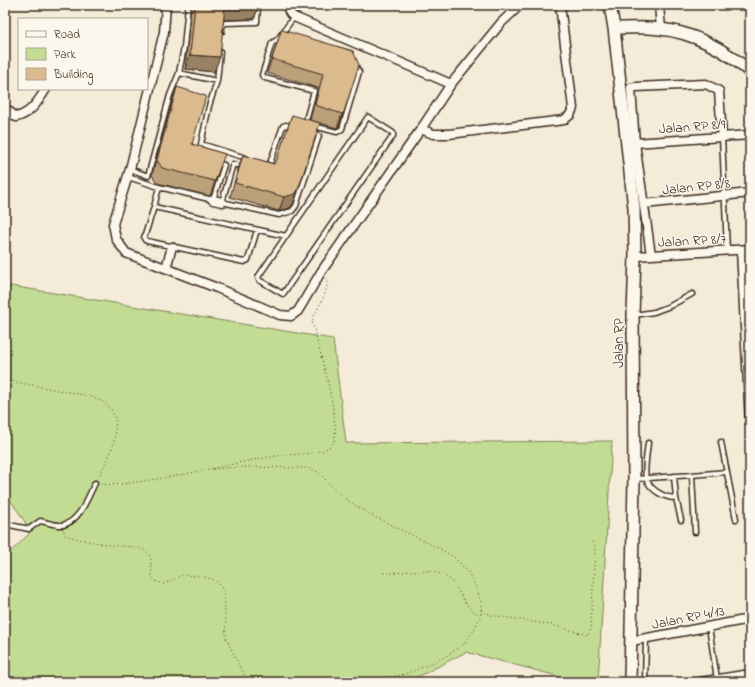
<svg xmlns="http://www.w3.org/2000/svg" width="755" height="687" viewBox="0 0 755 687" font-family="'Indie Flower',sans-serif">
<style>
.green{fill:#c3dc93;stroke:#7f8358}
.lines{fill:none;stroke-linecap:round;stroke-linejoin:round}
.lane-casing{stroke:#3b2a1e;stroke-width:7}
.street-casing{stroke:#3b2a1e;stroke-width:11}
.secondary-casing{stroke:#3b2a1e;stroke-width:14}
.path{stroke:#3b2a1e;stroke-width:1;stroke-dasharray:1 3;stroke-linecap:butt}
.lane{stroke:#fbf7ec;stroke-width:4}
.street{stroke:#fbf7ec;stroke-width:8}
.secondary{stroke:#fbf7ec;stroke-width:11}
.wall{fill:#bca07a;stroke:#3b2a1e}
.shaded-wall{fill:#998263;stroke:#3b2a1e}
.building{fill:#dbba8e;stroke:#3b2a1e}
.labels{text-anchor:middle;stroke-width:3;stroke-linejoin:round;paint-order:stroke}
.street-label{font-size:14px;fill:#3b2a1e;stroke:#fbf7ec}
</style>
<rect width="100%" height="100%" fill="#f5ebd9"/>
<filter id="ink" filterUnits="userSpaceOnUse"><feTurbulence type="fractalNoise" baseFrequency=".025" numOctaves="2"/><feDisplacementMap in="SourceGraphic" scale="8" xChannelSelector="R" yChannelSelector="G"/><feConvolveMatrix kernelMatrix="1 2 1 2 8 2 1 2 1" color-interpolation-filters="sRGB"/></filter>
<g filter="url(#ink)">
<path class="green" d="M5,285l328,54 13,104 266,-2 -14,241h-18l-114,-30 -54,28v2h-398l-9,-9v-116l24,-23 -4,-12 -20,-30z"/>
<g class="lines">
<g class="lane-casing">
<path id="lane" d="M294,17l-17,23 -5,3 -10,32 3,3 49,13 -8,29 2,4
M222,31v-4l3,-4 32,-1 1,-17
M220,52l-3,29 -8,25 -8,38 45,14
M179,73l5,-26 4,-42
M314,126l23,6 5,-3 17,-57 -4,-7
M722,137l5,113
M269,166l14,-40 3,-1 7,2
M243,167l-10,-3 -11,38 57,13 13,-4 4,-5 23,-70 -2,-2 -4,-2
M130,169l18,7 22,-81 9,-22 38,8
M128,177l31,10 54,13 11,-35 -8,-3
M159,187l-5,20 -10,31 1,2 2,1 97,21 4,-2 9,-30
M154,207l132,29 -28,41 1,3 24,14 110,-158v-3l-25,-16 -82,119
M634,315l20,-3 16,-6 22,-12
M721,442l15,77
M648,443c-1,8 -4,29 -2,35 4,12 18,20 30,20
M692,475l34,-3
M674,476l2,22 5,22
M635,479l57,-4 3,57
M5,524l24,5 11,-8c7,1 16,5 23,4 17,-4 25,-28 32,-42
M709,627l8,52
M645,682l1,-43"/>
</g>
<g class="street-casing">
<path id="street" d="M166,5l-2,27 -34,137 -17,55 3,15 10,14 91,35 63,27 11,1 7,-5 23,-39 100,-143 30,-45 50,-61 19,-18
M288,5c0,6 1,9 6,12l157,67
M659,5l2,24
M5,108l11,9c15,-3 22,-16 30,-28
M421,129l12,5h16l115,-14 6,-5 3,-7 -13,-103
M635,143l115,-8
M213,200l9,2
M644,204l106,-11
M741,250l9,173
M651,255l-16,-112 -4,-55 4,-1 71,-3 13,7 3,46
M635,256l115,-7
M166,268l6,-21
M631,641l119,-22
M700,682l50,-8"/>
</g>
<g class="secondary-casing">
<path id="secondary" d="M610,5l4,23 20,180 1,48 -2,59 1,164 -4,203
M614,28c15,0 31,-1 46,1 33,3 66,21 90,43"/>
</g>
<path class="path" d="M5,380l84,16 14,6 8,7 5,10 -2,23 -4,12 -12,24
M213,469l24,-2 71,1 10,4 26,26 25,16 71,35 14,8 14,15 8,15 5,15v13l-7,15 -10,14 -18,12 -18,9 -23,9 -38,8
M101,484c14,2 28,-1 42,-3 22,-3 44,-7 66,-12 25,-5 50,-11 75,-14 13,-1 41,0 49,-12 10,-16 -16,-100 -21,-122 5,-14 17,-27 15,-43
M64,531l1,4c14,5 30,7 45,10 11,2 30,0 38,8 5,6 3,17 4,24l5,5 7,2 18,-9 20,1 13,4 5,5 4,7 2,46 15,31 8,13
M383,573c20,1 35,-6 55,0 24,7 21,35 42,41
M481,610l10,5 61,10 36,10 3,-7 4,-81 -3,-6
M400,682l1,-7"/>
<use href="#lane" class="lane"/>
<use href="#street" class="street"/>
<use href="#secondary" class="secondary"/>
</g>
<path class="wall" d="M191,5h68l-5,14 -30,1 -10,52 -29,-3z
M281,31l72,20 -9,61 -5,15 -2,1 -27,-8 8,-32 -51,-15z
M177,87l15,57 23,37 -5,15 -53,-13 -5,-8 20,-74z
M292,115l1,89 -3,4 -11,3 -49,-14 8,-28 5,-14 31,9 2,-1z"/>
<path class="shaded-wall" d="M247,5h12l-5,14 -34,1 5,-14z
M190,55l30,2 -6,15 -29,-3z
M344,112l-5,15 -2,1 5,-14z
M298,190l-5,14 -3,4 -11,3 5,-14z"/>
<path class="building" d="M195,5h52l-22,1 -5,51 -30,-2z
M282,30l71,21 6,14 -15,47 -2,2 -27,-9 8,-31 -51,-15 9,-28z
M177,87l29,9 -14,48 33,10 -10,27 -53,-13 -5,-8z
M292,115l28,8 -22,67 -3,4 -11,3 -49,-14 8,-28 31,9 2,-2z"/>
</g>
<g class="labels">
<g class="street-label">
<text transform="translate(692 126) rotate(-4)" y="5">Jalan RP 8/9</text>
<text transform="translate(696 186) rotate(-6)" y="5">Jalan RP 8/8</text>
<text transform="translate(692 240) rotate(-3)" y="5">Jalan RP 8/7</text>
<text transform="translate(618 343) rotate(-90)" y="5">Jalan RP</text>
<text transform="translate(688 617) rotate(-11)" y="5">Jalan RP 4/13</text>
</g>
</g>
<rect width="755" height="687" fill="none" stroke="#fbf7ec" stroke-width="20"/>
<rect x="10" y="10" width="735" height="667" fill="none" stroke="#3b2a1e" stroke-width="1.5" filter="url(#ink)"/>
<rect x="18" y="18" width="130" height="72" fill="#fbf7ec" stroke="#aea59a"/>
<rect x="26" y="31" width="20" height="6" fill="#fbf7ec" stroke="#aea59a"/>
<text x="54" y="38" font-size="12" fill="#3b2a1e">Road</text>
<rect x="26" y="48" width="20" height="12" fill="#c3dc93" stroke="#aea59a"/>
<text x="54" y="58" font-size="12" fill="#3b2a1e">Park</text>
<rect x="26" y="68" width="20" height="12" fill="#dbba8e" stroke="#aea59a"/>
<text x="54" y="78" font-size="12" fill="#3b2a1e">Building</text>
</svg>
